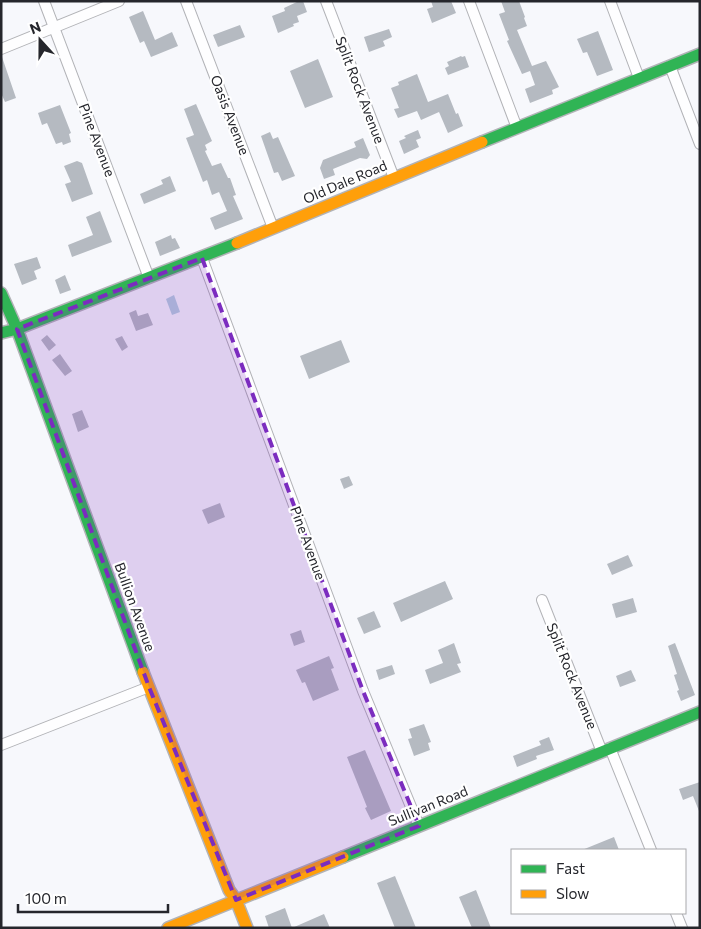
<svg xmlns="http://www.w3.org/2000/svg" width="701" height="929" viewBox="0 0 701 929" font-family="Commissioner,sans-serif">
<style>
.water{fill:#b4cfdf}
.building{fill:#b5bac1}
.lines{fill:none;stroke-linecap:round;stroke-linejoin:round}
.street-casing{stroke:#b2b3b7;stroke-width:12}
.fast-casing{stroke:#b2b3b7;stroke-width:14}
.slow-casing{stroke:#b2b3b7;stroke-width:14}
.street{stroke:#fefeff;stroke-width:10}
.fast{stroke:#30b455;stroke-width:11}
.slow{stroke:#ff9f0a;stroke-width:11}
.marked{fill:#7b2cbf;fill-opacity:0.2;stroke:#7b2cbf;stroke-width:4;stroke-dasharray:10 6;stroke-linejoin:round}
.labels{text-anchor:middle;stroke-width:4.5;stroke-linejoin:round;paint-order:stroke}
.street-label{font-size:14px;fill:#25262c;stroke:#fff}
</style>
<rect width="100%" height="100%" fill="#f7f8fc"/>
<path class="water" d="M174,295l6,17 -8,3 -6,-16z"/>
<path class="building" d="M299,1h4l4,11 -10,4 2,6 -6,2 1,2 -16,7 -6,-17 13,-5 -1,-3z
M431,1h20l5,12 -24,10 -5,-14 6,-2z
M501,1h18l6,16 -1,1 3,8 -10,4 15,36 14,-5 13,26 -7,3 1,4 -23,9 -5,-14 10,-4 -5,-14 -8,3 -15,-33 2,-1 -10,-26 6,-2z
M143,11l12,29 17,-8 6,14 -27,11 -7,-16 -4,2 -11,-26z
M240,25l5,12 -27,10 -5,-12z
M389,29l3,8 -9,4 2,5 -16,6 -5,-15z
M598,31l15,39 -16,6 -10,-24 -4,1 -6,-14z
M461,56l1,1 3,-1 4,11 -21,8 -3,-7 4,-2 -2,-4z
M2,57l14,41 -11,4 -4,-9z
M318,59l15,38 -28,11 -15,-37z
M417,74l11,28 20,-8 8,20 2,-1 5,13 -15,7 -9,-21 -18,8 -4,-9 -19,7 -4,-9 5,-1 -8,-20 8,-3 -1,-3z
M196,104l16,37 -7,4 2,5 -2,1 7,15 9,-3 7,15h2l6,17 -3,1 10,23 -28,11 -5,-12 17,-7 -8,-19 -7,3 -5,-15 -4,2 -17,-44 8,-3 -10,-26z
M60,105l11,28 -2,1 2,8 -8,3 -1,-3 -6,2 -9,-21 -5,2 -4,-12z
M418,130l3,8 -5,2 3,7 -15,7 -5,-13 7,-3 -2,-2z
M270,132l3,7 5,-2 17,39 -13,5 -4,-9 -4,1 -13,-37z
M363,138l7,17 -3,4 -7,-1 -27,11 2,6 -11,4 -4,-11 3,-8 33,-13 -2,-5z
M77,161l5,2 11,31 -21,8 -7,-18 6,-2 -7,-16z
M170,176l6,15 -32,13 -4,-10 23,-10 -2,-4z
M100,211l12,31 -40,15 -4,-12 25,-10 -7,-18z
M171,235l1,4 3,-1 5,10 -20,8 -5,-14z
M37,257l4,11 -7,3 3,8 -15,6 -8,-21z
M65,275l6,15 -11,4 -5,-14z
M136,310l2,6 10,-3 5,12 -17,6 -7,-18z
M47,335l9,10 -7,6 -8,-11z
M122,336l6,11 -6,4 -7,-12z
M341,340l9,22 -41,17 -9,-23z
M60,354l12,17 -7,5 -13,-16z
M82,410l7,17 -11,5 -6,-18z
M349,476l4,9 -9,4 -4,-10z
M220,503l5,14 -17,7 -6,-14z
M628,555l5,11 -21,9 -5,-11z
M445,581l8,18 -52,23 -8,-19z
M633,598l4,14 -21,6 -4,-14z
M374,611l7,16 -17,7 -7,-16z
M301,630l4,12 -11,4 -4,-12z
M454,643l7,20 -4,1 4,8 -31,12 -5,-14 18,-7 -5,-13z
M675,643l20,52 -14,6 -4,-10 2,-1 -5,-15 3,-1 -9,-28z
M329,656l5,12 -3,1 8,21 -26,11 -8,-19 -3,1 -6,-13z
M392,665l3,9 -16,6 -3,-10z
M631,670l5,11 -16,6 -4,-11z
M424,724l7,18 -3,1 2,7 -16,6 -6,-17 4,-1 -3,-9z
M549,737l5,13 -18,6 1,3 -20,8 -4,-11 28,-11 -2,-4z
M365,750l26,61 -20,9 -6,-12 2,-1 -20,-50z
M700,782v29h-1l-6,-15 -10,4 -4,-11z
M614,837l5,13h-37z
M395,876l21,52h-21l-18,-45z
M476,890l15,38h-19l-13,-31z
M285,908l7,20h-23l-4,-12z
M324,914l6,14h-38z"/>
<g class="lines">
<g class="street-casing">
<path id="street" d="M44,1l105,277
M186,1l87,227
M326,1l68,177
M469,1l48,127
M610,1l29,77
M1,49l118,-48
M670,66l30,78
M202,258l161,433 56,135
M542,600l60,152
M1,745l148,-58
M610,748l41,102
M676,913l6,15"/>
</g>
<g class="fast-casing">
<path id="fast" d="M482,142l218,-88
M1,293l16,36 126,343
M1,333l16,-4 220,-86
M343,857l357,-145"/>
</g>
<g class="slow-casing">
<path id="slow" d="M237,243l245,-101
M143,672l86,218 7,10 11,28
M168,928l175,-71"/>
</g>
<use href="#street" class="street"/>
<use href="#fast" class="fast"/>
<use href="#slow" class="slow"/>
</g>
<path class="marked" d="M202,258l161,433 56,135 -183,74 -87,-213 -132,-358z"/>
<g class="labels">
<g class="street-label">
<text transform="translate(360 90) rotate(69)" y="5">Split Rock Avenue</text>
<text transform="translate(230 115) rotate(69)" y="5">Oasis Avenue</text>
<text transform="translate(97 140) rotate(69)" y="5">Pine Avenue</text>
<text transform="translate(345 182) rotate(-23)" y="5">Old Dale Road</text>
<text transform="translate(308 543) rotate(70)" y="5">Pine Avenue</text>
<text transform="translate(135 607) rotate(70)" y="5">Bullion Avenue</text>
<text transform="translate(572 676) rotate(68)" y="5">Split Rock Avenue</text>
<text transform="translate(428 806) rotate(-22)" y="5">Sullivan Road</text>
</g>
</g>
<rect width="701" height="929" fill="none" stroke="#25262c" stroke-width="5"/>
<rect x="511" y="849" width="175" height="65" fill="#ffffff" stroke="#a8a8ab"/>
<rect x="521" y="865" width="25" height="8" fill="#30b455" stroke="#a8a8ab"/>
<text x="556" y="874" font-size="15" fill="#25262c">Fast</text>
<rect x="521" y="890" width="25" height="8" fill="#ff9f0a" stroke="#a8a8ab"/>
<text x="556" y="899" font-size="15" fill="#25262c">Slow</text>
<g transform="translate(40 40) rotate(339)" stroke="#ffffff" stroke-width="4" paint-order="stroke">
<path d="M0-4L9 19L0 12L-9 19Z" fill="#25262c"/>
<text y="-8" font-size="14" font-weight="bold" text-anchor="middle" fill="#25262c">N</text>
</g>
<path d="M18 904v8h150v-8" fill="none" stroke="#25262c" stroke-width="2.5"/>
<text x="25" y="904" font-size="15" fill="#25262c" stroke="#ffffff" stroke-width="4" paint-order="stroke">100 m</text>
</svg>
